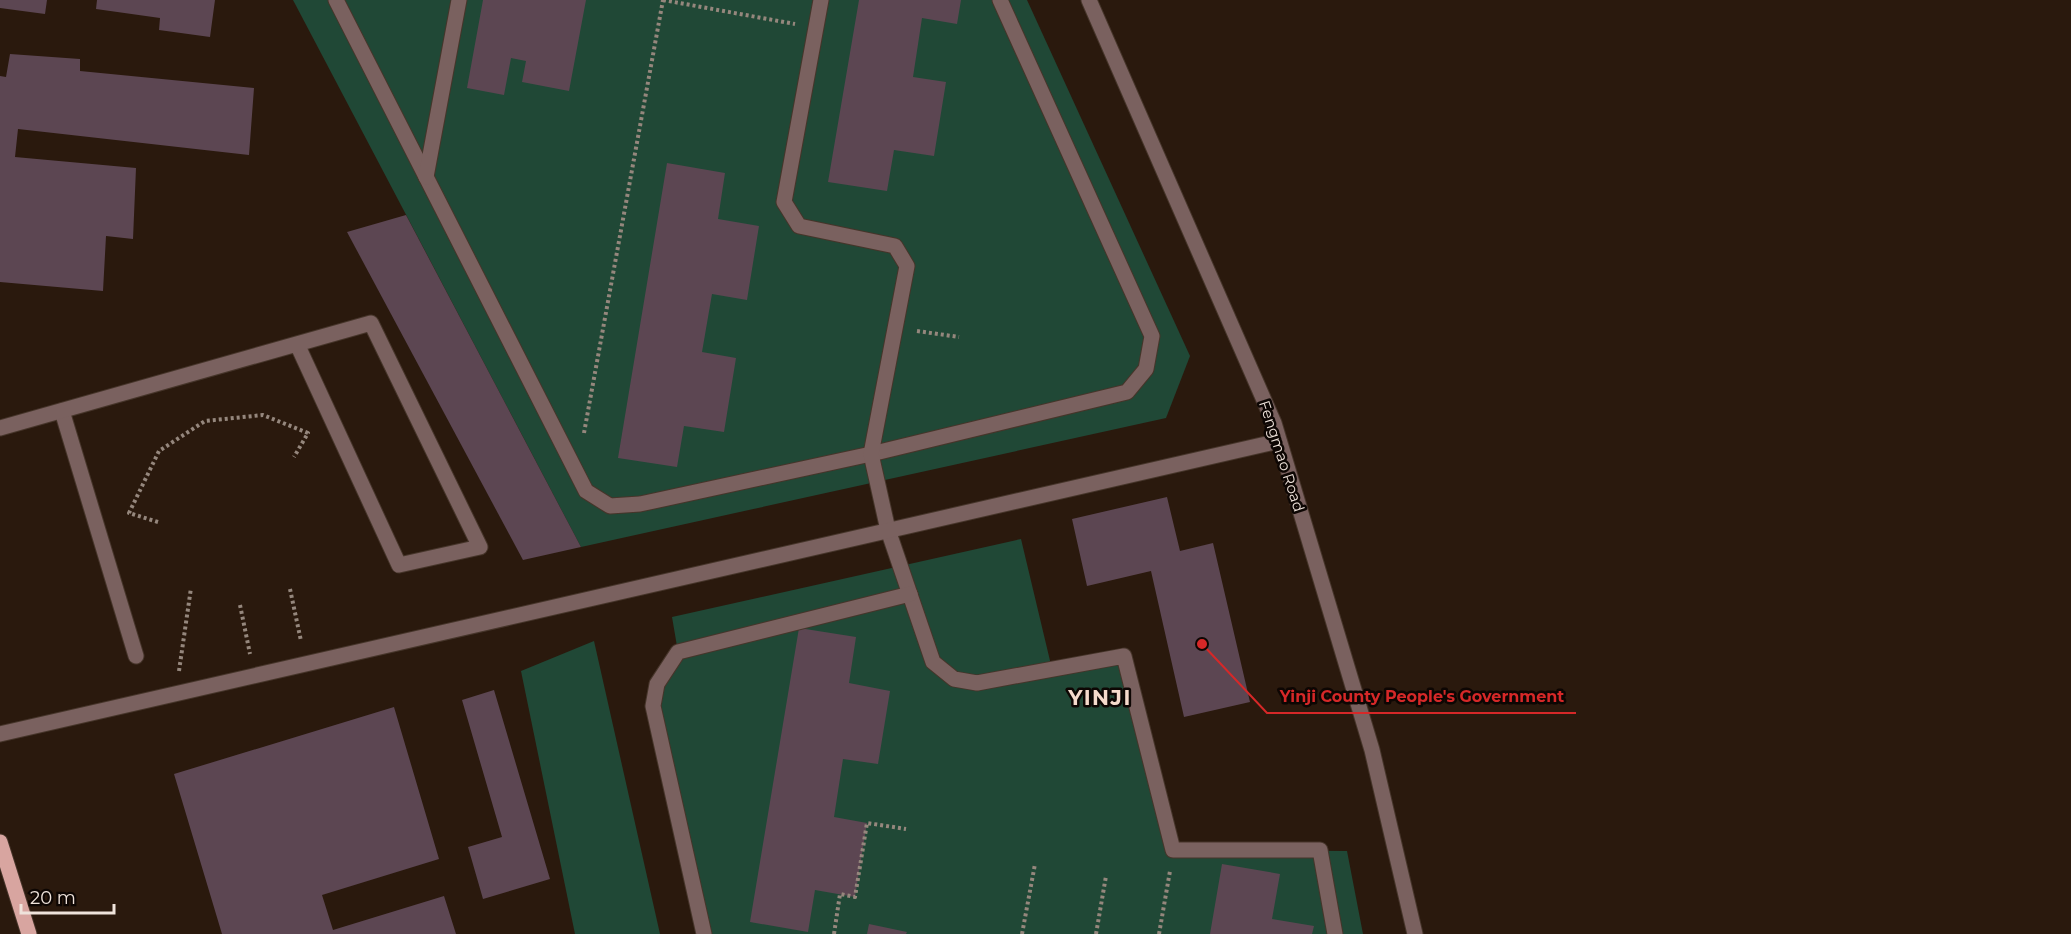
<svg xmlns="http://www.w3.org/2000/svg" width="2071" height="934" font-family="Montserrat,sans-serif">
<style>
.green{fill:#204836}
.building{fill:#5c4652}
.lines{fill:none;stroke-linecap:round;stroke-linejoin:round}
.minor-casing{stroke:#46352a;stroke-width:17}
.major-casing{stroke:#46352a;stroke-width:17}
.path{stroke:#95877d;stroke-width:4;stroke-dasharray:3 3;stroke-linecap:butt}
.minor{stroke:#7a615f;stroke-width:15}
.major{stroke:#d8a5a0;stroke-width:15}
.labels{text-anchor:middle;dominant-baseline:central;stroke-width:5;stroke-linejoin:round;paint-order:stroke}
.street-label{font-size:15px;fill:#efe3db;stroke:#0d0603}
.district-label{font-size:21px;font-weight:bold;letter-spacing:1.5px;fill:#f5dbcc;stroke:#0d0603}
.leader{fill:none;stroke:#d62828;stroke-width:2}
.callout-dot{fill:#d62828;stroke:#0d0603;stroke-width:2}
.callout-label{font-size:16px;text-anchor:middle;font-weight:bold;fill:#d62828;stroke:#0d0603;stroke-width:5;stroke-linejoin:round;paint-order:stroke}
</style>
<rect width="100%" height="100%" fill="#2a190d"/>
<g class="green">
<polygon points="293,0 1027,0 1190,356 1166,418 581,547"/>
<polygon points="1021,539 1052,669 1124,656 1173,850 1347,851 1363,934 704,934 653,706 678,652 672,617"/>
<polygon points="594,641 660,934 575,934 521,671"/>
</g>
<g class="building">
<polygon points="0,0 47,0 45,14 0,8"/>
<polygon points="97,0 215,0 210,37 159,30 160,18 96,9"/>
<polygon points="483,0 586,0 569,91 522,82 526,61 511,58 504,95 467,88"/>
<polygon points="859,0 961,0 957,24 922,18 913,77 946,82 934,156 894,150 887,191 828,182"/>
<polygon points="10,54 80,59 80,71 254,88 249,155 18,129 15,157 136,168 133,239 106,236 103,291 0,282 0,76 6,77"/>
<polygon points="667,163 725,173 718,219 759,226 747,300 712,294 702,352 736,358 724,432 684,426 677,467 618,458"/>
<polygon points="406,215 581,547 523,560 347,232"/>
<polygon points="1167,497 1180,551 1213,543 1250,702 1184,717 1151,571 1087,586 1072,519"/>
<polygon points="799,628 856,637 849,683 890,691 878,764 843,759 834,817 867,823 855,897 815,890 808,932 750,922"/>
<polygon points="494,690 550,879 483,899 468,847 502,837 462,700"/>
<polygon points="394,707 439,859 322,895 333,930 444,896 456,934 222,934 174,774"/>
<polygon points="1222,864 1280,874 1272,919 1314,926 1312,934 1210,934"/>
<polygon points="869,924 907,932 906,934 867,934"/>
</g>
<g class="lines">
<defs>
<g id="minor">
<polyline points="336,0 586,491 610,506 640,504 871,454 1127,392 1146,369 1152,336 1000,0"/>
<polyline points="821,0 784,202 799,226 895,246 907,266 871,454 888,530 933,662 954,679 977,683 1124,656 1173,850 1320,850 1335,934"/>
<polyline points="1089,0 1274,423 1372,750 1415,934"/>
<polyline points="426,177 459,0"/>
<polyline points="62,411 136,656"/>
<polyline points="0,428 371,323 480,547 399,565 297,344"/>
<polyline points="0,734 1279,441"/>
<polyline points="704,934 653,706 657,684 678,652 910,594"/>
</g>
<polyline id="major" points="0,842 29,934"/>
</defs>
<use href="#minor" class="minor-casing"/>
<use href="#major" class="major-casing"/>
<g class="path">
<polyline points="663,0 795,24"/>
<polyline points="917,331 959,337"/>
<polyline points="584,433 663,0"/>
<polyline points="158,522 129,513 159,451 205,421 263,415 308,433 294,457"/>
<polyline points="290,589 301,641"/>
<polyline points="240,605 250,654"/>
<polyline points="179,671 191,588"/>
<polyline points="834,934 840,894 855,897 867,823 906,829"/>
<polyline points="1022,934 1035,864"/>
<polyline points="1096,934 1106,876"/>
<polyline points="1159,934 1170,871"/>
</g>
<use href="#minor" class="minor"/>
<use href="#major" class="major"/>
</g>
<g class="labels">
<g class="street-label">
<text transform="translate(1282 456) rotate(72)">Fengmao Road</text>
</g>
<g class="district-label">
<text x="1100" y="697">YINJI</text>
</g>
</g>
<path class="leader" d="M1202 644L1267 713H1576"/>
<circle class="callout-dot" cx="1202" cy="644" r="6"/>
<g class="callout-label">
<text x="1422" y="702">Yinji County People's Government</text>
</g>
<path d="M21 904v9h93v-9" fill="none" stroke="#efe3db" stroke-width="3"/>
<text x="30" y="904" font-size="18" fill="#efe3db" stroke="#0d0603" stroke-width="4.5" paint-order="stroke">20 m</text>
</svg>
